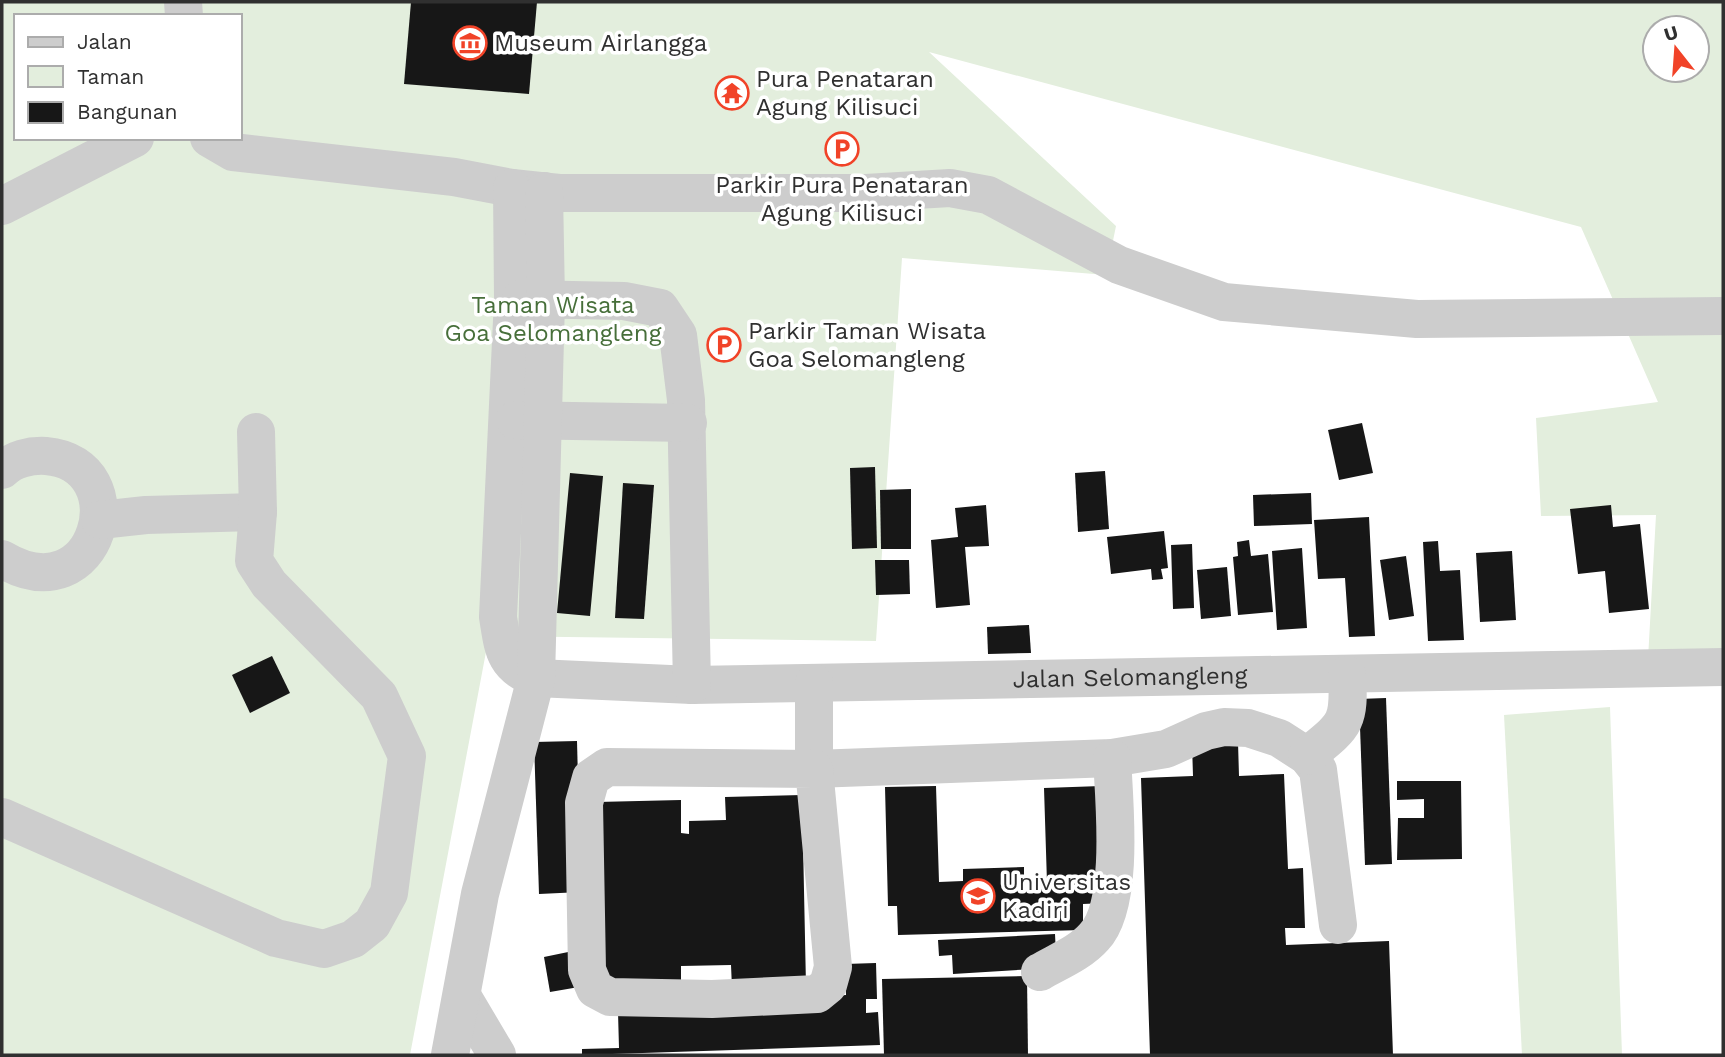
<svg xmlns="http://www.w3.org/2000/svg" width="1725" height="1057" font-family="'Work Sans',sans-serif">
<style>
.green{fill:#e3eedd;fill-rule:evenodd}
.building{fill:#171717}
.lines{fill:none;stroke-linecap:round;stroke-linejoin:round}
.minor{stroke:#cdcdcd;stroke-width:38}
.labels{text-anchor:middle;dominant-baseline:central;stroke-width:7;stroke-linejoin:round;paint-order:stroke}
.poi-label{font-size:24px;fill:#303030;stroke:#fff;text-anchor:start}
.park-label{font-size:24px;fill:#476f3a;stroke:#fff}
.street-label{font-size:24px;fill:#303030;stroke:#fff}
</style>
<rect width="100%" height="100%" fill="#fff"/>
<g class="green">
<path d="M2,2H1723V655L1648,659L1656,515L1541,516L1536,418L1658,402L1581,227L929,52L1116,226L1106,275L902,258L876,641L489,636L410,1055H2ZM16,16H240V138H16ZM1655,28H1697V70H1655Z"/>
<polygon points="1610,707 1622,1055 1522,1055 1504,715"/>
</g>
<g class="building">
<polygon points="411,2 537,2 529,94 404,84"/>
<polygon points="1362,423 1373,473 1339,480 1328,430"/>
<polygon points="875,467 877,548 852,549 850,468"/>
<polygon points="1105,471 1109,529 1078,532 1075,473"/>
<polygon points="570,473 603,476 590,616 557,613"/>
<polygon points="623,483 654,485 644,619 615,618"/>
<polygon points="911,489 911,549 881,549 880,490"/>
<polygon points="1311,493 1312,524 1254,526 1253,495"/>
<polygon points="986,505 989,546 965,547 970,605 936,608 931,540 958,537 955,508"/>
<polygon points="1611,505 1613,527 1640,524 1649,609 1609,613 1605,571 1578,574 1570,509"/>
<polygon points="1369,517 1375,636 1349,637 1345,578 1318,579 1314,520"/>
<polygon points="1164,531 1168,568 1161,569 1163,579 1152,580 1151,569 1111,574 1107,537"/>
<polygon points="1249,540 1251,556 1268,554 1273,612 1238,615 1233,557 1238,556 1237,542"/>
<polygon points="1438,541 1440,571 1460,570 1464,640 1428,641 1423,542"/>
<polygon points="1192,544 1194,608 1173,609 1171,545"/>
<polygon points="1302,548 1307,628 1277,630 1272,551"/>
<polygon points="1512,551 1516,620 1480,622 1476,553"/>
<polygon points="1406,556 1414,616 1389,620 1380,560"/>
<polygon points="875,560 909,560 910,594 876,595"/>
<polygon points="1227,567 1231,616 1201,619 1197,570"/>
<polygon points="1029,625 1031,653 988,654 987,627"/>
<polygon points="272,656 290,693 250,713 232,675"/>
<polygon points="1386,698 1392,864 1365,865 1359,699"/>
<polygon points="577,741 581,892 539,894 534,742"/>
<polygon points="1238,742 1239,776 1284,774 1288,869 1303,868 1305,928 1285,928 1286,945 1389,941 1393,1055 1150,1055 1141,778 1193,776 1192,744"/>
<polygon points="1397,781 1461,781 1462,859 1397,860 1398,818 1424,818 1424,799 1397,800"/>
<polygon points="936,786 939,882 963,881 963,869 1024,867 1024,884 1047,883 1044,788 1101,786 1104,903 1083,904 1083,930 898,935 897,906 888,906 885,787"/>
<polygon points="802,795 806,986 732,988 731,965 681,966 681,987 601,988 597,802 681,800 681,833 689,834 689,821 726,820 725,797"/>
<polygon points="1055,934 1056,955 1034,969 953,974 952,955 939,956 938,940"/>
<polygon points="573,951 579,987 550,992 544,957"/>
<polygon points="876,963 877,999 866,999 866,1013 878,1012 880,1045 582,1055 582,1049 619,1048 618,1012 846,995 845,964"/>
<polygon points="1027,976 1028,1055 884,1055 882,979"/>
</g>
<g class="lines">
<g class="minor">
<polyline points="183,2 184,16"/>
<polyline points="209,138 233,152 454,177 512,188 559,193 866,193 950,188 988,195 1119,265 1224,302 1417,319 1723,316"/>
<path id="s1" d="M512,188L513,299L498,617C503,647 503,667 536,678L692,685L1723,667"/>
<polyline points="2,206 135,138"/>
<polyline points="521,299 624,301 660,308 678,335 686,400 692,685"/>
<polyline points="515,420 688,423"/>
<path d="M2,470C13,459 31,455 46,456C139,464 99,617 2,559"/>
<polyline points="100,520 146,515 258,512"/>
<polyline points="814,683 814,769 1112,758 1166,749 1206,731 1224,727 1248,728 1279,738 1307,756 1318,770 1338,925"/>
<path d="M1307,756C1345,725 1350,724 1347,675"/>
<polygon points="607,767 814,769 833,967 828,985 817,994 712,999 610,997 595,989 587,970 584,803 591,778"/>
<polyline points="2,817 276,938 324,949 353,939 372,924 389,893 407,756 379,696 269,584 254,561 258,512 256,432"/>
<path d="M1040,972C1057,962 1080,953 1094,937C1125,905 1114,800 1112,758"/>
<polyline points="462,996 497,1055"/>
<polyline points="450,1055 480,894 536,678 546,301 544,191"/>
</g>
</g>
<defs>
<symbol id="museum-ring" viewBox="-11 -11 22 22"><circle r="9.5" fill="#fff" stroke="#f14328" stroke-width="1.5"/><path d="M0-6L6-3V-2H-6V-3ZM-5-1h2V3h-2ZM-1-1h2V3h-2ZM3-1h2V3H3ZM-6 4H6V6H-6Z" fill="#f14328"/></symbol>
<symbol id="temple-ring" viewBox="-11 -11 22 22"><circle r="9.5" fill="#fff" stroke="#f14328" stroke-width="1.5"/><path d="M0-6L5-2H3V0L6.5 2.5H4V6H1.5V3h-3V6H-4V2.5H-6.5L-3 0V-2H-5Z" fill="#f14328"/></symbol>
<symbol id="parking-ring" viewBox="-11 -11 22 22"><circle r="9.5" fill="#fff" stroke="#f14328" stroke-width="1.5"/><path d="M-3.5-5.5H1a3.5 3.5 0 0 1 0 7H-1V5.5H-3.5ZM-1-3.4V-.6H.8a1.4 1.4 0 0 0 0-2.8Z" fill="#f14328"/></symbol>
<symbol id="university-ring" viewBox="-11 -11 22 22"><circle r="9.5" fill="#fff" stroke="#f14328" stroke-width="1.5"/><path d="M0-5L7-2L0 1L-7-2ZM-4 1L0 2.5L4 1V4Q0 6-4 4Z" fill="#f14328"/></symbol>
</defs>
<g fill-rule="evenodd">
<use href="#museum-ring" x="451" y="24" width="38" height="38"/>
<use href="#temple-ring" x="713" y="74" width="38" height="38"/>
<use href="#parking-ring" x="823" y="130" width="38" height="38"/>
<use href="#parking-ring" x="705" y="326" width="38" height="38"/>
<use href="#university-ring" x="959" y="877" width="38" height="38"/>
</g>
<g class="labels">
<g class="poi-label">
<text x="494" y="43">Museum Airlangga</text>
<text x="756" y="79">Pura Penataran<tspan x="756" dy="28">Agung Kilisuci</tspan></text>
<text x="842" y="185" text-anchor="middle">Parkir Pura Penataran<tspan x="842" dy="28">Agung Kilisuci</tspan></text>
<text x="748" y="331">Parkir Taman Wisata<tspan x="748" dy="28">Goa Selomangleng</tspan></text>
<text x="1002" y="882">Universitas<tspan x="1002" dy="28">Kadiri</tspan></text>
</g>
<g class="park-label">
<text x="553" y="305">Taman Wisata<tspan x="553" dy="28">Goa Selomangleng</tspan></text>
</g>
<g class="street-label">
<text stroke="none"><textPath href="#s1" startOffset="1101">Jalan Selomangleng</textPath></text>
</g>
</g>
<rect width="1725" height="1057" fill="none" stroke="#303030" stroke-width="7"/>
<rect x="14" y="14" width="228" height="126" fill="#ffffff" stroke="#acacac" stroke-width="2"/>
<rect x="28" y="37" width="35" height="10" fill="#cdcdcd" stroke="#acacac" stroke-width="2"/>
<text x="77" y="49" font-size="21" fill="#303030">Jalan</text>
<rect x="28" y="66" width="35" height="21" fill="#e3eedd" stroke="#acacac" stroke-width="2"/>
<text x="77" y="84" font-size="21" fill="#303030">Taman</text>
<rect x="28" y="102" width="35" height="21" fill="#171717" stroke="#acacac" stroke-width="2"/>
<text x="77" y="119" font-size="21" fill="#303030">Bangunan</text>
<g transform="translate(1676 49) rotate(343)"><circle r="33" fill="#ffffff" stroke="#acacac" stroke-width="2"/>
<path d="M0-5L12 26L0 18L-12 26Z" fill="#f14328"/>
<text y="-10" font-size="19" font-weight="bold" text-anchor="middle" fill="#303030">U</text>
</g>
</svg>
